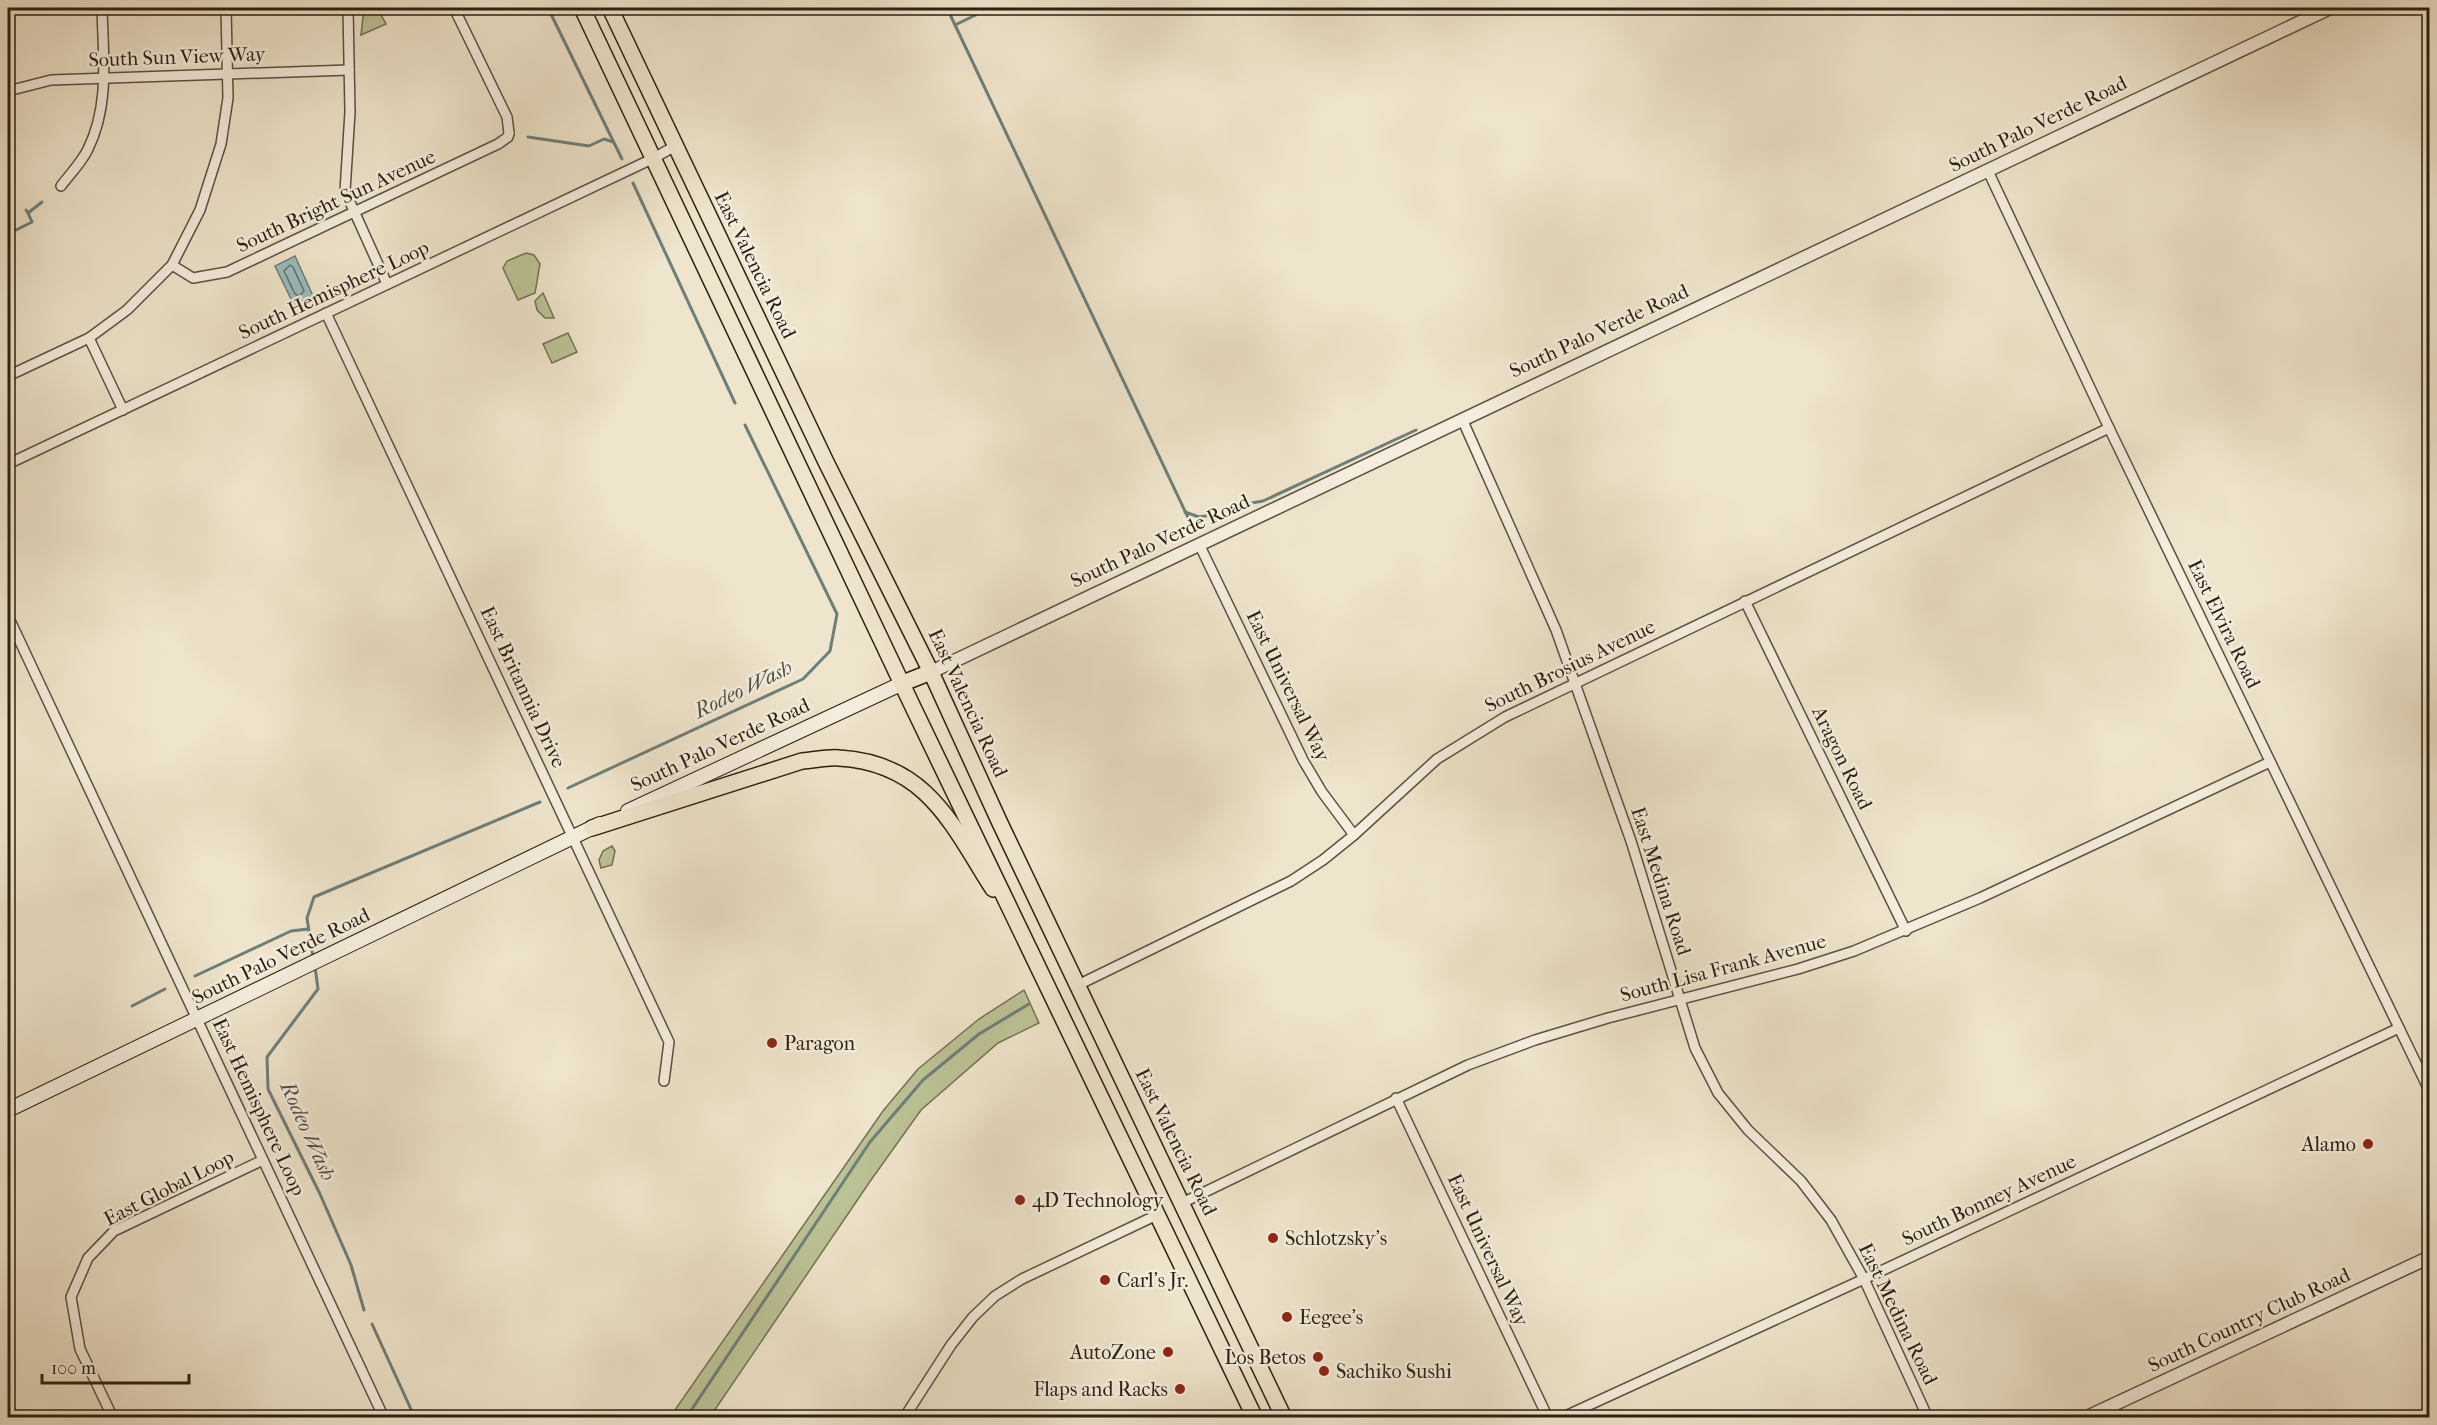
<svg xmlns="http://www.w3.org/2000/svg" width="2437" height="1425" font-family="'IM FELL French Canon',serif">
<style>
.green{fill:#bcc396;stroke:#737254;stroke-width:1.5}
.water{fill:#9bbebe;stroke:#6e7f7a;stroke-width:1.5}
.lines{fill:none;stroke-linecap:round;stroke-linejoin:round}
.shore{stroke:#626f68;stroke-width:1.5}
.stream{stroke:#6e7f7a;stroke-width:3}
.minor-casing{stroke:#5b5141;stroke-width:12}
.tertiary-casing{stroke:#5b5141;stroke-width:15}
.secondary-casing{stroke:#2a2013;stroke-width:16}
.primary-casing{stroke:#2a2013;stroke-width:18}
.minor{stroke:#f5eede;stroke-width:9}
.tertiary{stroke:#f5eede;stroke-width:12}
.secondary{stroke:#f5eede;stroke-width:14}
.primary{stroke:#efe5cc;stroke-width:15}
.poi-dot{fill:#8f2418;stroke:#f5eede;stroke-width:2}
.labels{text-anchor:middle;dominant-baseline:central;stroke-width:5;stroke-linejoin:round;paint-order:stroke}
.street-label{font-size:20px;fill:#2a2013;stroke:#f5eede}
.poi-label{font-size:20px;fill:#2a2013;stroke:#f5eede;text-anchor:start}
.water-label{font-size:21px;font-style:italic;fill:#4c4f46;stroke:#f5eede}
</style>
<rect width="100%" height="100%" fill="#efe5cc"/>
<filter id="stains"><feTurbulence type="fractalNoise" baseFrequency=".00333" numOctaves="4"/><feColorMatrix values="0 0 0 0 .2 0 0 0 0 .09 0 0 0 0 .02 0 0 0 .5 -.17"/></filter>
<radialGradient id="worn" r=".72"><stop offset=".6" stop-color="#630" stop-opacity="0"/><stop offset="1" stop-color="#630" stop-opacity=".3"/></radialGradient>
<g class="green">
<polygon points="364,8 377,8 386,24 361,35"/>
<polygon points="526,253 534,255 540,264 535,293 518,300 503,268 507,261"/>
<polygon points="543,293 554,318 545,318 537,310 535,301"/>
<polygon points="568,333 577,352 552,363 543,344"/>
<polygon points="612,846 615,851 612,865 601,868 599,860 603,851"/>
<polygon points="1024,990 1039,1023 998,1043 921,1110 871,1180 710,1417 670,1417 883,1111 918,1069 979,1019"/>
</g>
<polygon class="water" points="295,256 313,296 294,305 275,266"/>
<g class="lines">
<polygon class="shore" points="290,265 293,267 304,291 299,296 295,294 284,271"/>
<g class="stream">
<polyline points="548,8 622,159"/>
<polyline points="947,8 1193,528"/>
<polyline points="955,25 990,8"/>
<polyline points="528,137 589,146 604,139 613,142"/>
<polyline points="633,183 735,403"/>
<polyline points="26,210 28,213 42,202"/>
<polyline points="16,230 32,222 28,213"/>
<polyline points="1235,506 1263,501 1416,430"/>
<polyline points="1185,512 1199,517 1217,514"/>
<polyline points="568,788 803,679 830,651 837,614 745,425"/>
<polyline points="313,957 307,918 314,897 540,802"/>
<polyline points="315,967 318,989 267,1057 268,1089 320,1194 351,1265 364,1310"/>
<polyline points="195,976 291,931 308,929"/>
<polyline points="132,1006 165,989"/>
<polyline points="372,1324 415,1418"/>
<polyline points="686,1418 870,1142 923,1080 979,1034 1029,1004"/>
</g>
<defs>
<g id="minor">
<polyline points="348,8 350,112 345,191 387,284"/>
<polyline points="454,8 507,117 509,133"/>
<polyline points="8,91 51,80 349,70"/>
<polyline points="1988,171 2109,428 2430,1092"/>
<path d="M61,186C70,174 82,162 88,149C110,105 103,55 102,8"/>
<polyline points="172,265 193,278 227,272 498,144 508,137 509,133"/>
<polyline points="326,313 669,1042 664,1081"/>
<polyline points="89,338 123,410"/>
<polyline points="8,376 89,338 127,310 172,265 200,210 221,144 228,98 226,8"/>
<polyline points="1462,419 1556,630 1631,841 1695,1048 1718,1093 1748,1130 1801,1181 1831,1220 1864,1279 1928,1418"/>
<polyline points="8,464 654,158 675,146"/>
<polyline points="1200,546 1303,760 1322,792 1354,835"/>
<polyline points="1745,601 1906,931"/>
<polyline points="8,616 384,1418"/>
<polyline points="1078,985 1291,881 1323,860 1354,835 1437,759 1505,717 2109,428"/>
<polyline points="1396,1098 1548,1418"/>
<polyline points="1182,1203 1468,1065 1535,1040 1608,1018 1798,969 1854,951 1980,898 2270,762"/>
<polyline points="113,1418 80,1349 71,1297 88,1258 114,1231 263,1160"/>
<polyline points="904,1418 951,1345 973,1317 995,1296 1022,1279 1159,1214"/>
<polyline points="1561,1418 1864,1279 2399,1028"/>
</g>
<g id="tertiary">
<polyline points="931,672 2330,8"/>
<polyline points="2085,1418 2430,1257"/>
</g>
<g id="secondary">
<polyline points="628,811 903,683"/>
<polyline points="8,1110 600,824"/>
</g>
<g id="primary">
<polyline points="582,8 912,705 1255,1418"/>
<polyline points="610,8 826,462 931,672 999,821 1284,1418"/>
<polyline points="903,683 931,672"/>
<path d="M592,828L802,761C815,760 827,757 839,758C927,763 952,825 993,889"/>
</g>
</defs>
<use href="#minor" class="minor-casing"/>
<use href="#tertiary" class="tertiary-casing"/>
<use href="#secondary" class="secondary-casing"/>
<use href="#primary" class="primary-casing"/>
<use href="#minor" class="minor"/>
<use href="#tertiary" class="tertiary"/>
<use href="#secondary" class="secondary"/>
<use href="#primary" class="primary"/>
</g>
<g class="poi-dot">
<circle cx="772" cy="1043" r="6"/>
<circle cx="2368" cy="1144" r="6"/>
<circle cx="1020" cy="1200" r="6"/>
<circle cx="1273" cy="1238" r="6"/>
<circle cx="1105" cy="1280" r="6"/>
<circle cx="1287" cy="1317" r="6"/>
<circle cx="1168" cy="1352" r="6"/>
<circle cx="1318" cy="1357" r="6"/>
<circle cx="1324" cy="1371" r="6"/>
<circle cx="1180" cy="1389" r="6"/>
</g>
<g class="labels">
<g class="street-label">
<text transform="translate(177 57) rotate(-2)">South Sun View Way</text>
<text transform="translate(2038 124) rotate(-26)">South Palo Verde Road</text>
<text transform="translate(336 201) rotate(-25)">South Bright Sun Avenue</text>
<text transform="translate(755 265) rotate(64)">East Valencia Road</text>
<text transform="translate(334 290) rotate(-25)">South Hemisphere Loop</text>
<text transform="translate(1599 331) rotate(-25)">South Palo Verde Road</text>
<text transform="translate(1160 541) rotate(-25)">South Palo Verde Road</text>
<text transform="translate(2224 624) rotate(64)">East Elvira Road</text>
<text transform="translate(1570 666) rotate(-26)">South Brosius Avenue</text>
<text transform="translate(1288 686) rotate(64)">East Universal Way</text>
<text transform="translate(523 687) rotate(65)">East Britannia Drive</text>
<text transform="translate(968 703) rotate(65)">East Valencia Road</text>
<text transform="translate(720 745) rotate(-25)">South Palo Verde Road</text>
<text transform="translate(1842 758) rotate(64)">Aragon Road</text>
<text transform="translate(1661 881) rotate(72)">East Medina Road</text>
<text transform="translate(281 956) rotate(-26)">South Palo Verde Road</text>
<text transform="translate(1723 968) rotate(-15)">South Lisa Frank Avenue</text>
<text transform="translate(259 1107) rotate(65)">East Hemisphere Loop</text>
<text transform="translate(1176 1142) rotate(64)">East Valencia Road</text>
<text transform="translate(169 1188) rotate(-27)">East Global Loop</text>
<text transform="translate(1989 1200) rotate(-25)">South Bonney Avenue</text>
<text transform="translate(1488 1250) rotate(65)">East Universal Way</text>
<text transform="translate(1898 1314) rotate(64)">East Medina Road</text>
<text transform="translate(2249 1320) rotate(-25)">South Country Club Road</text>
</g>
<g class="poi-label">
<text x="784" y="1043">Paragon</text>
<text x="2356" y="1144" text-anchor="end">Alamo</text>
<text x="1032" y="1200">4D Technology</text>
<text x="1285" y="1238">Schlotzsky's</text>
<text x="1117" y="1280">Carl's Jr.</text>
<text x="1299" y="1317">Eegee's</text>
<text x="1156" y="1352" text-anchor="end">AutoZone</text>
<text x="1306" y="1357" text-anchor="end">Los Betos</text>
<text x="1336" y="1371">Sachiko Sushi</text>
<text x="1168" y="1389" text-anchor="end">Flaps and Racks</text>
</g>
<g class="water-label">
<text transform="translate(743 689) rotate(-26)">Rodeo Wash</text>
<text transform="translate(308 1131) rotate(66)">Rodeo Wash</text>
</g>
</g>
<rect width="2437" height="1425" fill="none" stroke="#efe5cc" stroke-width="30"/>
<rect x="9" y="9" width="2419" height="1407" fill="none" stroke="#2a2013" stroke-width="3"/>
<rect x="15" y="15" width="2407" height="1395" fill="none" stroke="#2a2013" stroke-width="1.5"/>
<path d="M42 1374v9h147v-9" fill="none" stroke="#2a2013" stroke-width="3"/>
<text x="51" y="1374" font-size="18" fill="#2a2013" stroke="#f5eede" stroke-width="4.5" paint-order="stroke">100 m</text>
<rect width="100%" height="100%" filter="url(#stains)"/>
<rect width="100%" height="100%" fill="url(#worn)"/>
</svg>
